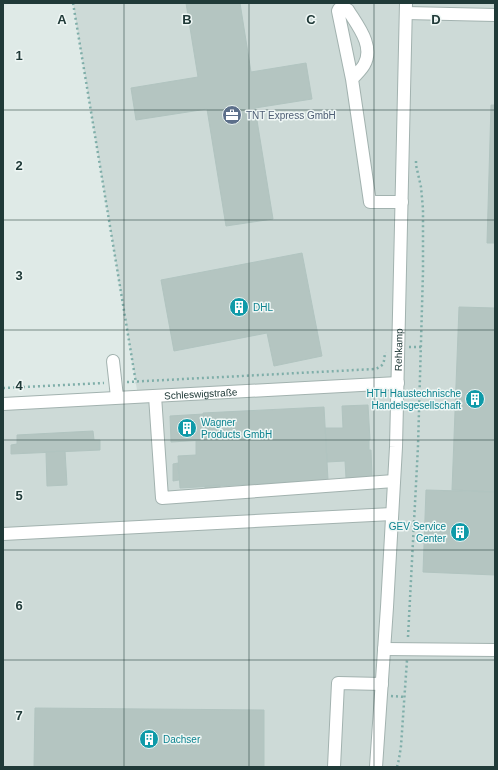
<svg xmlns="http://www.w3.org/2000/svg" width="498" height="770" font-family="Helvetica,sans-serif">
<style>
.built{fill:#cddad7}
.building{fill:#b4c5c1;stroke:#b1c4c0}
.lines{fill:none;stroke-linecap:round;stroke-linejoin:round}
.minor-casing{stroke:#a2b2af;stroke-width:14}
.path{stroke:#7faea9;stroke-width:2.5;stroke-dasharray:2 3;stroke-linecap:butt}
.minor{stroke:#fff;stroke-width:12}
.grid{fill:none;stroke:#203a38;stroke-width:1;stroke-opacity:0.55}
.labels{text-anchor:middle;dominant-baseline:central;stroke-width:3;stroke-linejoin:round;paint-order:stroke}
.service-label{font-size:10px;fill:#4e5e75;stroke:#eff7f5;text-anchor:start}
.culture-label{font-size:10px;fill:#0d838f;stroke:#eff7f5;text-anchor:start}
.street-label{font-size:10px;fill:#203a38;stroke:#eff7f5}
.grid-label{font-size:13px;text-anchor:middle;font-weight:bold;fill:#203a38;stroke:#eff7f5;stroke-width:3;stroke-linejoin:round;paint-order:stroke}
</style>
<rect width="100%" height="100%" fill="#dfeae7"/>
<polygon class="built" points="73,3 495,3 495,767 3,767 3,404 138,396"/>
<g class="building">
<polygon points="186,3 240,3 251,72 306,63 312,99 255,108 273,219 226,226 207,109 136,120 131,88 198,77"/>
<polygon points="491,105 495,105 495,243 487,243"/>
<polygon points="302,253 322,356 274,366 267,333 174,351 161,280"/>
<polygon points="459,307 495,308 495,492 452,490"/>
<polygon points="368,405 370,440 369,440 369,450 371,450 372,477 346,478 345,461 327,462 325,428 343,428 342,406"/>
<polygon points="324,407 328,480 180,488 178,456 196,455 196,441 205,440 203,413"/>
<polygon points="204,414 205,440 171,442 170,416"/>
<polygon points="93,431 94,440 100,440 100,450 11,454 11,445 17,444 17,435"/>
<polygon points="65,451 67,485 47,486 46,452"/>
<polygon points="178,463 179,480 173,481 173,464"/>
<polygon points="220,485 220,491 205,492 205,486"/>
<polygon points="426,490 495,492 495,575 423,572"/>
<polygon points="35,708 264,710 264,767 34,767"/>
</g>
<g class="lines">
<defs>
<g id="minor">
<polyline points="406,13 495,15"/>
<path d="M352,79L338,11L339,9C342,7 345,8 348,10C357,25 375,46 364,65C361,70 356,75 352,79L370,202H402"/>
<polyline points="113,361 117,397"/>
<polyline points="155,396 162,498 394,481"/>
<path id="s1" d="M3,404L398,383"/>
<polyline points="3,534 392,514"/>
<polyline points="384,649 495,650"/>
<polyline points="334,767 338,683 382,684"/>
<path id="s2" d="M376,767L387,607L396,447L406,3"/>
</g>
</defs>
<use href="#minor" class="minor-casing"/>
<g class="path">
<polyline points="73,3 136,383"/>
<polyline points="409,347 421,347"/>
<path d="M127,382L375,369C385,366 384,361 385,352"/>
<polyline points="3,388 104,383"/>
<polyline points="408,637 418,446 423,272 423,209 421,187 416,165 416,159"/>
<polyline points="391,696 405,697"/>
<polyline points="397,767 399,759 401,746 407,660"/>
</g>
<use href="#minor" class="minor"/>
</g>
<path class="grid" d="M124,3V767M249,3V767M374,3V767M3,110H495M3,220H495M3,330H495M3,440H495M3,550H495M3,660H495"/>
<defs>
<symbol id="office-disc" viewBox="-11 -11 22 22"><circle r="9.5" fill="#5c6f8a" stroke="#eff7f5"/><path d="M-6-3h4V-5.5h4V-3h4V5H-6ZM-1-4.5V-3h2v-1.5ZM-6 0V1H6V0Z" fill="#fff"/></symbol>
<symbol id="building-disc" viewBox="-11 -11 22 22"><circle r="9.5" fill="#0f9aa8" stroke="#eff7f5"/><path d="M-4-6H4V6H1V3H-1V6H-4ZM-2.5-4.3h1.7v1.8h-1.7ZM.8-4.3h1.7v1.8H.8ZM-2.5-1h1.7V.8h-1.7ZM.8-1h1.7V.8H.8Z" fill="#fff"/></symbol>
</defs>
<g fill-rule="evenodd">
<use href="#office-disc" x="221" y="104" width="22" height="22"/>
<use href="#building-disc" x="228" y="296" width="22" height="22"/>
<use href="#building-disc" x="464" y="388" width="22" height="22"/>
<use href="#building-disc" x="176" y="417" width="22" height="22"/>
<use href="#building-disc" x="449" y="521" width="22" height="22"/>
<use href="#building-disc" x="138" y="728" width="22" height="22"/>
</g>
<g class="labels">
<g class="service-label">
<text x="246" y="115">TNT Express GmbH</text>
</g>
<g class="culture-label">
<text x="253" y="307">DHL</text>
<text x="461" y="393" text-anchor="end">HTH Haustechnische<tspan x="461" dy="12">Handelsgesellschaft</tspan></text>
<text x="201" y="422">Wagner<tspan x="201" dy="12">Products GmbH</tspan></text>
<text x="446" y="526" text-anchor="end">GEV Service<tspan x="446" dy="12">Center</tspan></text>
<text x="163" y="739">Dachser</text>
</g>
<g class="street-label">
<text stroke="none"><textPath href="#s2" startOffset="418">Rehkamp</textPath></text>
<text stroke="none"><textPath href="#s1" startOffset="198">Schleswigstraße</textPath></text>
</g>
</g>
<g class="grid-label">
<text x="62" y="24">A</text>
<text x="187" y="24">B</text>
<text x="311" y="24">C</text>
<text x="436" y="24">D</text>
<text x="19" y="60">1</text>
<text x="19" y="170">2</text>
<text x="19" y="280">3</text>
<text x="19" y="390">4</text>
<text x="19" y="500">5</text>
<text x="19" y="610">6</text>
<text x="19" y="720">7</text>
</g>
<rect width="498" height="770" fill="none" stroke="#203a38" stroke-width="8"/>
</svg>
